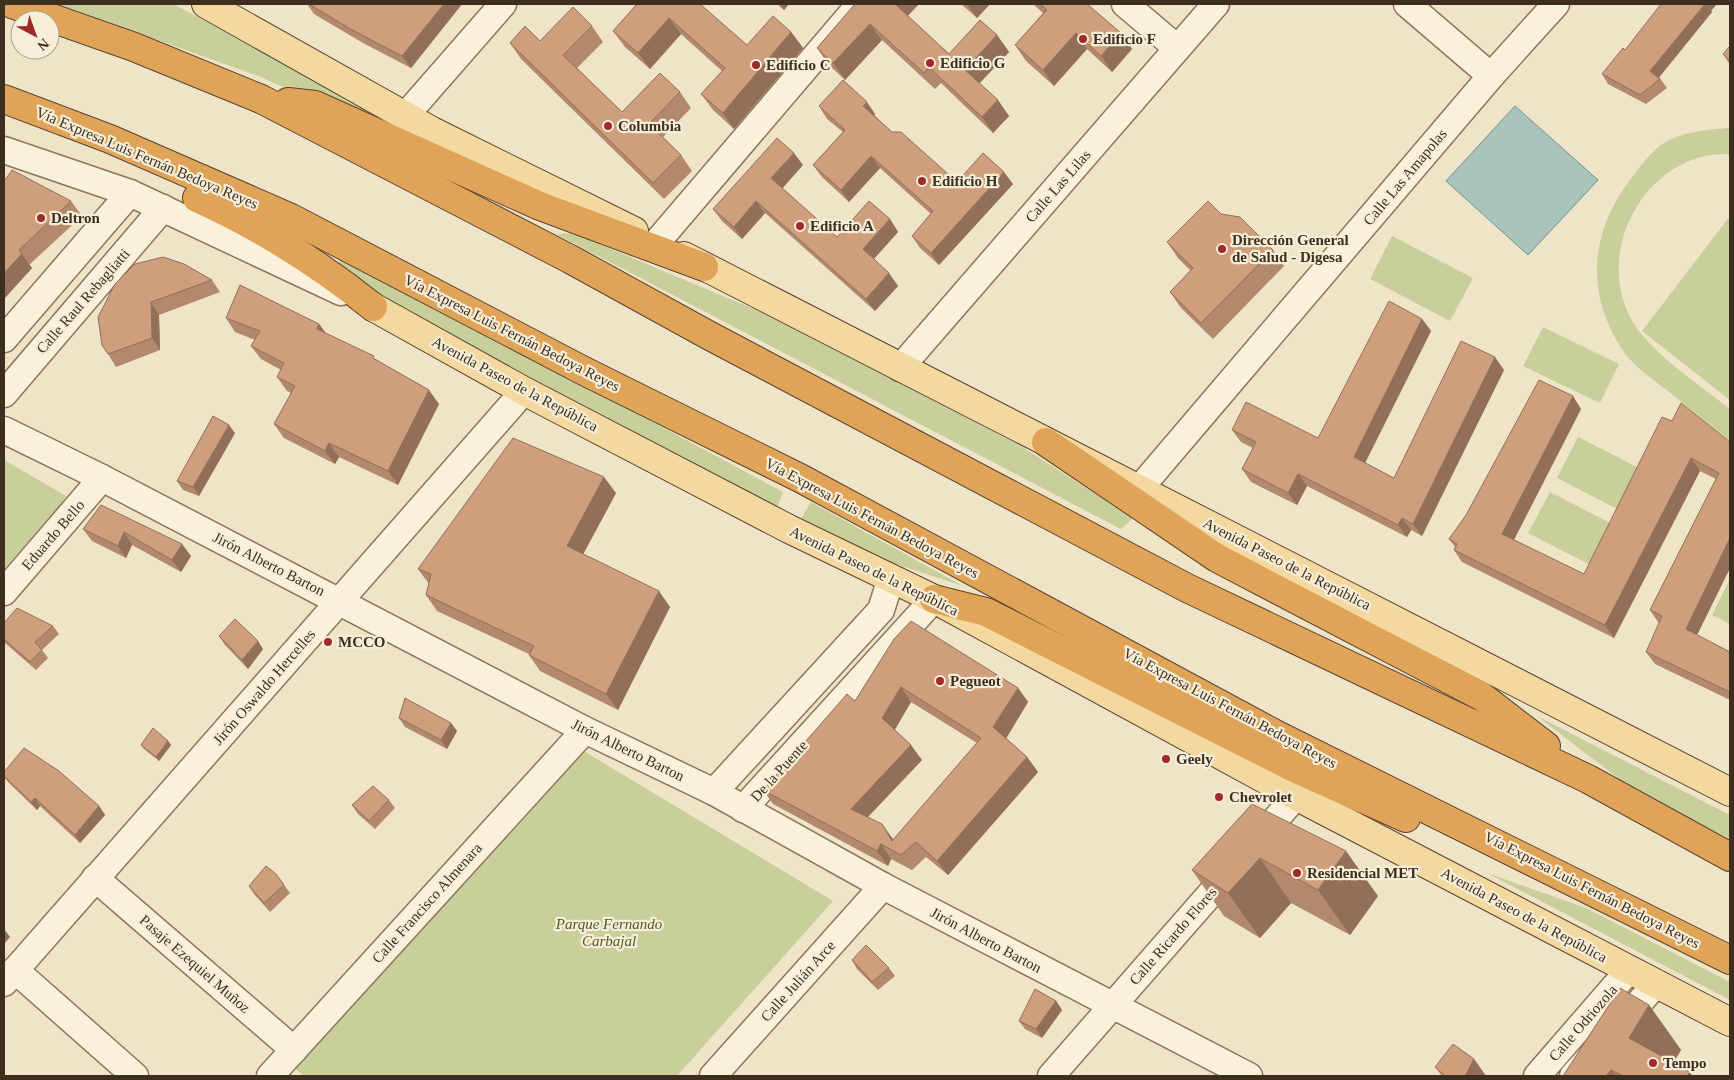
<svg xmlns="http://www.w3.org/2000/svg" width="1734" height="1080" font-family="Georgia,serif">
<style>
.green{fill:#c9cf9b}
.water{fill:#a9c4bc;stroke:#6f938a}
.lines{fill:none;stroke-linecap:round;stroke-linejoin:round}
.minor-casing{stroke:#8d765c;stroke-width:29}
.major-casing{stroke:#5b4430;stroke-width:30}
.highway-casing{stroke:#5b4430;stroke-width:30}
.minor{stroke:#faf1dc;stroke-width:26}
.major{stroke:#f3d9a0;stroke-width:28}
.highway{stroke:#e0a458;stroke-width:28}
.wall{fill:#b2896c;fill-rule:evenodd}
.shaded-wall{fill:#916f58}
.building{fill:#cf9f7d;stroke:#916f58;fill-rule:evenodd}
.poi-dot{fill:#9e2a2b;stroke:#f7eed8;stroke-width:2}
.labels{text-anchor:middle;dominant-baseline:central;stroke-width:4.5;stroke-linejoin:round;paint-order:stroke}
.poi-label{font-size:15px;font-weight:bold;fill:#3d2e20;stroke:#f7eed8;text-anchor:start}
.street-label{font-size:15px;fill:#3d2e20;stroke:#f7eed8}
.park-label{font-size:15px;font-style:italic;fill:#4d5a26;stroke:#f7eed8}
</style>
<rect width="100%" height="100%" fill="#f0e4c8"/>
<g class="green">
<polygon points="57,4 173,4 459,154 369,124 258,76"/>
<path d="M1730,128V154C1649,150 1594,247 1630,317C1647,351 1700,385 1730,409V441C1709,425 1689,408 1668,391C1652,379 1632,365 1621,348C1584,289 1591,229 1633,176C1640,166 1651,152 1661,145C1682,131 1706,130 1730,128Z"/>
<polygon points="1730,216 1730,400 1642,331"/>
<polygon points="573,233 775,318 1021,446 1133,518 1121,529 556,234"/>
<polygon points="1392,236 1473,278 1450,321 1370,279"/>
<polygon points="342,255 783,492 775,513 414,324 338,263"/>
<polygon points="1543,327 1619,364 1600,403 1523,366"/>
<polygon points="1578,437 1649,473 1627,514 1557,478"/>
<polygon points="4,460 66,496 62,504 4,569"/>
<polygon points="1550,492 1620,528 1598,569 1528,533"/>
<polygon points="811,502 963,586 883,560 801,519"/>
<polygon points="1730,579 1730,624 1712,615"/>
<polygon points="1537,716 1730,815 1730,839 1636,792"/>
<polygon points="582,750 833,901 677,1076 304,1076 293,1067"/>
<polygon points="1487,873 1586,908 1730,982 1730,1000"/>
</g>
<polygon class="water" points="1515,106 1598,180 1528,255 1446,181"/>
<g class="lines">
<defs>
<g id="minor">
<polyline points="1125,4 1177,48"/>
<polyline points="1407,4 1491,76"/>
<polyline points="406,115 503,4"/>
<polyline points="4,150 130,193 341,292"/>
<polyline points="657,242 860,4"/>
<polyline points="4,339 130,193"/>
<polyline points="900,368 1216,4"/>
<polyline points="4,394 163,208"/>
<polyline points="4,430 102,478 585,730 714,792 883,886 1249,1076"/>
<polyline points="1140,488 1491,76 1556,4"/>
<polyline points="4,592 102,478"/>
<polyline points="714,792 881,610 888,588 886,575"/>
<polyline points="743,809 934,599"/>
<polyline points="95,878 294,1050"/>
<polyline points="15,970 135,1076"/>
<polyline points="4,983 524,391"/>
<polyline points="270,1076 585,730"/>
<polyline points="713,1076 883,886"/>
<polyline points="1051,1076 1296,796"/>
<polyline points="1537,1076 1629,970"/>
<polyline points="1573,1076 1656,984"/>
</g>
<g id="major">
<polyline points="206,4 432,131 634,231"/>
<polyline points="684,256 1730,792"/>
<polyline points="373,307 524,391 789,529 934,599 1296,796 1730,1022"/>
</g>
<g id="highway">
<polyline points="12,4 134,47 261,99 570,259 710,336 1187,588 1588,779 1730,857"/>
<polyline points="4,99 110,139 291,218 584,371 800,478 1277,735 1730,960"/>
<polyline points="288,102 315,105 540,206 704,267"/>
<path d="M197,198C261,227 318,263 373,307"/>
<polyline points="1046,442 1217,558 1481,696 1546,746"/>
<polyline points="934,599 986,612 1294,768 1406,818"/>
</g>
</defs>
<use href="#minor" class="minor-casing"/>
<use href="#major" class="major-casing"/>
<use href="#highway" class="highway-casing"/>
<use href="#minor" class="minor"/>
<use href="#major" class="major"/>
<use href="#highway" class="highway"/>
</g>
<g class="wall">
<polygon points="307,4 462,4 411,68 363,43 314,14"/>
<polygon points="637,4 747,45 791,32 803,48 734,129 713,110 701,94 722,71 681,34 650,69 625,47 613,31"/>
<polygon points="777,4 789,4 784,10"/>
<polygon points="855,4 908,16 949,54 997,35 1009,52 979,83 1009,116 993,133 941,83 935,89 882,40 845,80 828,64 817,48"/>
<polygon points="961,4 990,4 977,18"/>
<polygon points="1033,4 1087,4 1121,33 1132,49 1112,72 1087,49 1054,86 1026,61 1015,45 1043,13"/>
<polygon points="1711,11 1712,12 1659,77 1667,88 1646,104 1608,84 1602,74 1625,50"/>
<polygon points="592,26 603,42 577,68 622,112 680,92 691,108 663,137 681,155 692,171 664,199 521,59 510,43 540,41"/>
<polygon points="1730,46 1730,65 1723,54"/>
<polygon points="819,106 875,114 874,115 892,132 957,182 1013,184 939,265 920,248 912,236 931,214 880,168 849,202 822,177 813,165 843,132 827,119"/>
<polygon points="803,165 782,188 837,237 890,219 898,232 874,259 898,286 875,311 765,213 742,239 722,221 713,209"/>
<polygon points="4,180 71,201 82,216 29,265 32,268 4,299"/>
<polygon points="1221,214 1273,250 1284,266 1213,339 1181,308 1170,292 1191,271 1178,258 1167,242"/>
<polygon points="212,280 220,292 159,315 160,350 116,367 108,354 98,317"/>
<polygon points="226,318 319,324 326,334 377,360 439,404 398,485 339,457 335,464 284,438 274,424 291,393 287,391 277,377 281,370 261,359 251,346 255,340 235,332"/>
<polygon points="1422,319 1431,331 1365,463 1394,478 1504,370 1422,536 1411,530 1407,537 1307,486 1297,505 1251,482 1242,469 1253,448 1241,442 1232,430 1318,438"/>
<polygon points="1581,409 1514,540 1584,574 1672,421 1730,442 1730,568 1697,635 1730,652 1730,700 1655,664 1646,652 1660,623 1658,622 1650,610 1716,479 1700,471 1614,638 1462,562 1454,550 1455,547 1449,539"/>
<polygon points="235,433 199,496 183,490 177,481"/>
<polygon points="616,493 583,554 670,607 618,710 540,671 529,655 529,654 437,611 426,595 429,584 418,569"/>
<polygon points="101,505 191,556 181,572 132,545 126,558 92,541 83,529"/>
<polygon points="4,623 53,626 59,634 42,650 48,658 36,670 4,642"/>
<polygon points="219,636 263,649 248,669 225,645"/>
<path d="M894,639L1018,688L1028,702L1006,738L1027,757L1038,772L948,875L926,857L912,870L891,859L888,866L773,804L763,790L855,701ZM911,702L977,743L893,840L868,817L922,760L894,730Z"/>
<polygon points="399,718 451,723 457,731 447,749 405,727"/>
<polygon points="168,741 171,745 159,761 144,749 141,745"/>
<polygon points="4,772 99,806 105,815 80,843 40,806 37,810 8,782 4,777"/>
<polygon points="389,800 395,808 375,829 358,814 352,805"/>
<polygon points="1252,804 1378,896 1350,935 1291,903 1260,938 1224,916 1192,870"/>
<polygon points="276,874 290,893 270,912 254,894 249,886"/>
<polygon points="852,960 889,968 895,976 878,990 857,969"/>
<polygon points="1056,1001 1062,1010 1042,1038 1025,1029 1019,1021"/>
<polygon points="1649,1005 1681,1050 1673,1063 1690,1072 1692,1076 1563,1076"/>
<polygon points="1474,1059 1486,1076 1442,1076 1435,1067"/>
</g>
<g class="shaded-wall">
<polygon points="444,4 462,4 411,68 402,56"/>
<polygon points="780,4 789,4 784,10"/>
<polygon points="895,4 919,4 905,19"/>
<polygon points="967,4 990,4 977,18"/>
<polygon points="1705,4 1717,4 1711,11 1712,12 1657,80 1650,71"/>
<polygon points="669,18 681,34 650,69 638,53"/>
<polygon points="870,24 882,40 845,80 833,63"/>
<polygon points="791,32 803,48 734,129 723,113"/>
<polygon points="1076,33 1087,49 1054,86 1043,70"/>
<polygon points="1121,33 1132,49 1112,72 1101,56"/>
<polygon points="997,35 1009,52 977,86 965,70"/>
<polygon points="998,100 1009,116 993,133 982,117"/>
<polygon points="867,102 875,114 872,118 863,106"/>
<polygon points="794,153 803,165 780,191 771,178"/>
<polygon points="871,156 880,168 849,202 841,190"/>
<polygon points="1004,172 1013,184 939,265 931,253"/>
<polygon points="756,201 765,213 742,239 734,227"/>
<polygon points="890,219 898,232 871,262 863,249"/>
<polygon points="22,254 32,268 4,299 4,273"/>
<polygon points="889,273 898,286 875,311 866,299"/>
<polygon points="151,302 159,315 160,350 152,338"/>
<polygon points="1422,319 1431,331 1362,469 1354,457"/>
<polygon points="319,324 329,337 317,329"/>
<polygon points="1495,357 1504,370 1422,536 1413,524"/>
<polygon points="429,390 439,404 398,485 388,471"/>
<polygon points="1573,396 1581,409 1510,547 1502,534"/>
<polygon points="229,425 235,433 199,496 193,487"/>
<polygon points="329,443 339,457 335,464 325,451"/>
<polygon points="1691,458 1700,471 1614,638 1605,625"/>
<polygon points="1298,474 1307,486 1297,505 1288,493"/>
<polygon points="604,477 616,493 579,562 567,546"/>
<polygon points="1402,518 1411,530 1407,537 1398,525"/>
<polygon points="124,532 132,545 126,558 118,546"/>
<polygon points="1730,538 1730,568 1694,641 1686,629"/>
<polygon points="182,544 191,556 181,572 172,560"/>
<polygon points="659,591 670,607 618,710 606,694"/>
<polygon points="258,641 263,649 248,669 242,660"/>
<polygon points="901,687 911,702 893,733 882,718"/>
<polygon points="1018,688 1028,702 1004,742 993,727"/>
<polygon points="451,723 457,731 447,749 441,740"/>
<polygon points="168,741 171,745 159,761 156,757"/>
<polygon points="911,745 922,760 861,824 851,809"/>
<polygon points="1027,757 1038,772 948,875 937,861"/>
<polygon points="35,798 40,806 37,810 31,802"/>
<polygon points="99,806 105,815 80,843 75,835"/>
<polygon points="882,824 893,839 902,856 892,841"/>
<polygon points="881,844 891,859 888,866 877,851"/>
<polygon points="1346,851 1378,896 1350,935 1318,890"/>
<polygon points="1260,858 1291,903 1260,938 1228,893"/>
<polygon points="4,929 10,937 4,944"/>
<polygon points="1056,1001 1062,1010 1042,1038 1036,1029"/>
<polygon points="1649,1005 1681,1050 1665,1076 1629,1038"/>
<polygon points="1474,1059 1486,1076 1465,1076"/>
<polygon points="1611,1070 1616,1076 1606,1076"/>
<polygon points="1690,1072 1692,1076 1687,1076"/>
</g>
<g class="building">
<polygon points="309,4 444,4 402,56 354,31"/>
<polygon points="637,4 700,4 747,45 773,16 791,32 723,113 701,94 725,68 669,18 638,53 613,31"/>
<polygon points="855,4 895,4 949,54 980,20 997,35 965,70 998,100 982,117 929,67 924,73 870,24 833,63 817,48"/>
<polygon points="1040,4 1087,4 1121,33 1101,56 1076,33 1043,70 1015,45 1047,10"/>
<polygon points="1661,4 1705,4 1650,71 1660,79 1640,95 1602,74 1623,48 1625,50"/>
<polygon points="573,7 592,26 563,55 622,112 660,73 680,92 649,124 681,155 653,183 510,43 525,26 540,41"/>
<polygon points="1730,46 1730,61 1723,54"/>
<polygon points="843,80 867,102 863,106 892,132 901,132 957,182 983,153 1004,172 931,253 912,236 933,211 871,156 841,190 813,165 845,130 819,106"/>
<polygon points="777,138 794,153 771,178 837,237 869,201 890,219 863,249 889,273 866,299 756,201 734,227 713,209"/>
<polygon points="12,170 71,201 19,250 22,254 4,273 4,180 5,180"/>
<polygon points="1208,201 1221,214 1240,217 1273,250 1201,323 1170,292 1193,268 1167,242"/>
<polygon points="163,257 184,264 212,280 151,302 152,338 108,354 102,345 98,317 115,284 135,264"/>
<polygon points="240,285 319,324 317,329 374,356 373,358 429,390 388,471 329,443 325,451 274,424 295,386 277,377 284,363 251,346 260,331 226,318"/>
<polygon points="1389,301 1422,319 1354,457 1394,478 1461,341 1495,357 1413,524 1402,518 1398,525 1298,474 1288,493 1242,469 1256,442 1232,430 1246,402 1318,438"/>
<polygon points="1539,380 1573,396 1502,534 1584,574 1662,417 1672,421 1681,403 1730,442 1730,538 1686,629 1730,652 1730,692 1646,652 1662,616 1650,610 1719,473 1691,458 1605,625 1454,550 1457,544 1449,539 1466,515"/>
<polygon points="213,416 229,425 193,487 177,481"/>
<polygon points="513,438 604,477 567,546 659,591 606,694 529,655 534,646 426,595 431,574 418,569"/>
<polygon points="101,505 182,544 172,560 124,532 118,546 83,529"/>
<polygon points="17,608 53,626 35,642 42,650 30,662 4,639 4,623"/>
<polygon points="235,619 258,641 242,660 219,636"/>
<path d="M911,621L1018,688L993,727L1027,757L937,861L916,842L901,855L881,844L877,851L763,790L847,694L855,701L894,639ZM901,687L981,738L892,841L882,824L851,809L911,745L882,718Z"/>
<polygon points="405,698 451,723 441,740 399,718"/>
<polygon points="153,728 168,741 156,757 141,745"/>
<polygon points="24,748 59,771 99,806 75,835 35,798 31,802 4,776 4,772"/>
<polygon points="373,786 389,800 369,821 352,805"/>
<polygon points="1252,804 1346,851 1318,890 1260,858 1228,893 1192,870"/>
<polygon points="266,866 276,874 284,885 264,903 249,886"/>
<polygon points="866,945 889,968 872,982 852,960"/>
<polygon points="1620,988 1649,1005 1629,1038 1690,1072 1687,1076 1623,1076 1611,1070 1606,1076 1563,1076"/>
<polygon points="1035,989 1056,1001 1036,1029 1019,1021"/>
<polygon points="1453,1044 1474,1059 1465,1076 1445,1076 1435,1067"/>
</g>
<g class="poi-dot">
<circle cx="1083" cy="39" r="5"/>
<circle cx="930" cy="63" r="5"/>
<circle cx="756" cy="65" r="5"/>
<circle cx="608" cy="126" r="5"/>
<circle cx="922" cy="181" r="5"/>
<circle cx="41" cy="218" r="5"/>
<circle cx="800" cy="226" r="5"/>
<circle cx="1222" cy="249" r="5"/>
<circle cx="328" cy="642" r="5"/>
<circle cx="940" cy="681" r="5"/>
<circle cx="1166" cy="759" r="5"/>
<circle cx="1219" cy="797" r="5"/>
<circle cx="1297" cy="873" r="5"/>
<circle cx="1653" cy="1063" r="5"/>
</g>
<g class="labels">
<g class="poi-label">
<text x="1093" y="39">Edificio F</text>
<text x="940" y="63">Edificio G</text>
<text x="766" y="65">Edificio C</text>
<text x="618" y="126">Columbia</text>
<text x="932" y="181">Edificio H</text>
<text x="51" y="218">Deltron</text>
<text x="810" y="226">Edificio A</text>
<text x="1232" y="240">Dirección General<tspan x="1232" dy="17">de Salud - Digesa</tspan></text>
<text x="338" y="642">MCCO</text>
<text x="950" y="681">Pegueot</text>
<text x="1176" y="759">Geely</text>
<text x="1229" y="797">Chevrolet</text>
<text x="1307" y="873">Residencial MET</text>
<text x="1663" y="1063">Tempo</text>
</g>
<g class="street-label">
<text transform="translate(147 158) rotate(23)">Vía Expresa Luis Fernán Bedoya Reyes</text>
<text transform="translate(1405 177) rotate(-50)">Calle Las Amapolas</text>
<text transform="translate(1058 186) rotate(-49)">Calle Las Lilas</text>
<text transform="translate(83 301) rotate(-49)">Calle Raul Rebagliatti</text>
<text transform="translate(512 333) rotate(27)">Vía Expresa Luis Fernán Bedoya Reyes</text>
<text transform="translate(515 384) rotate(28)">Avenida Paseo de la República</text>
<text transform="translate(872 518) rotate(28)">Vía Expresa Luis Fernán Bedoya Reyes</text>
<text transform="translate(53 535) rotate(-49)">Eduardo Bello</text>
<text transform="translate(269 564) rotate(27)">Jirón Alberto Barton</text>
<text transform="translate(1287 564) rotate(27)">Avenida Paseo de la República</text>
<text transform="translate(874 571) rotate(26)">Avenida Paseo de la República</text>
<text transform="translate(264 687) rotate(-49)">Jirón Oswaldo Hercelles</text>
<text transform="translate(1230 708) rotate(28)">Vía Expresa Luis Fernán Bedoya Reyes</text>
<text transform="translate(628 750) rotate(26)">Jirón Alberto Barton</text>
<text transform="translate(779 771) rotate(-48)">De la Puente</text>
<text transform="translate(1592 890) rotate(27)">Vía Expresa Luis Fernán Bedoya Reyes</text>
<text transform="translate(427 903) rotate(-48)">Calle Francisco Almenara</text>
<text transform="translate(1524 915) rotate(28)">Avenida Paseo de la República</text>
<text transform="translate(1173 936) rotate(-49)">Calle Ricardo Flores</text>
<text transform="translate(986 940) rotate(28)">Jirón Alberto Barton</text>
<text transform="translate(195 964) rotate(41)">Pasaje Ezequiel Muñoz</text>
<text transform="translate(798 981) rotate(-48)">Calle Julián Arce</text>
<text transform="translate(1583 1023) rotate(-49)">Calle Odriozola</text>
</g>
<g class="park-label">
<text x="609" y="924">Parque Fernando<tspan x="609" dy="17">Carbajal</tspan></text>
</g>
</g>
<rect width="1734" height="1080" fill="none" stroke="#3d2e20" stroke-width="10"/>
<g transform="translate(35 35) rotate(139)"><circle r="24" fill="#f7eed8" stroke="#ada18e"/>
<path d="M0-4L9 19L0 12L-9 19Z" fill="#9e2a2b"/>
<text y="-8" font-size="14" font-weight="bold" text-anchor="middle" fill="#3d2e20">N</text>
</g>
</svg>
